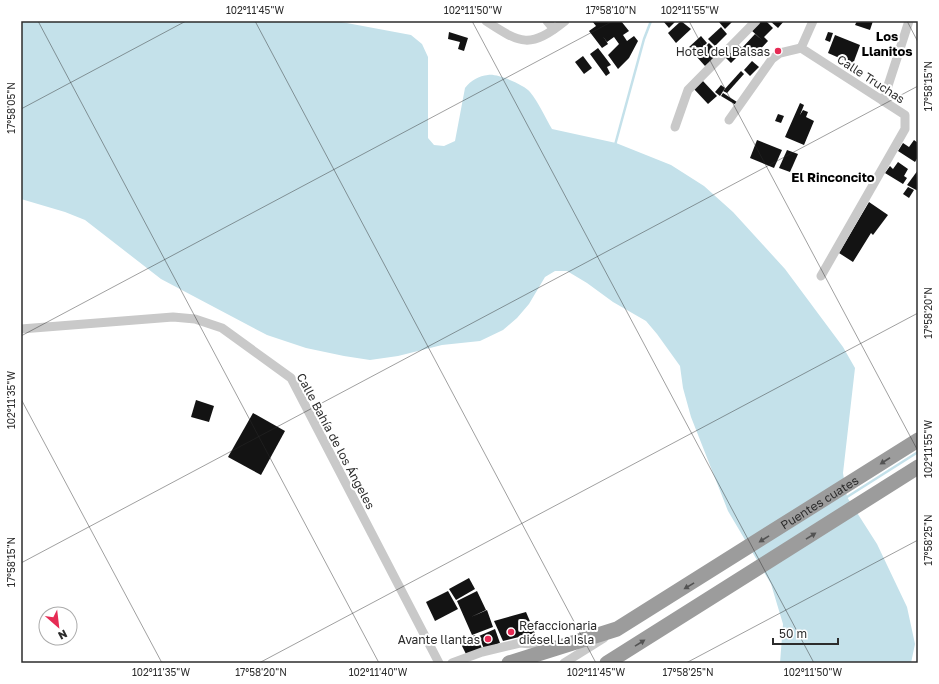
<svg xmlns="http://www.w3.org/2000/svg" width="939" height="684" font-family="'Golos Text',sans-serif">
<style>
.water{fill:#c4e1ea}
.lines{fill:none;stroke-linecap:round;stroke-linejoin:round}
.stream{stroke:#c4e1ea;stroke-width:2.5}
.building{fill:#131313}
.minor{stroke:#c9c9c9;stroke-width:9}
.trunk{stroke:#9c9c9c;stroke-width:15}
.oneway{fill:#535353}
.ticks{fill:none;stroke:#2c2c2c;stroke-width:1;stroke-opacity:0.45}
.poi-dot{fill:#e62b54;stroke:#fff;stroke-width:1.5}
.labels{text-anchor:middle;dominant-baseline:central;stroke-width:4;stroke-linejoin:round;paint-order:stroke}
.poi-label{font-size:12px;fill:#2c2c2c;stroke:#fff;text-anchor:end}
.street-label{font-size:12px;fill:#2c2c2c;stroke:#fff}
.neighbourhood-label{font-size:13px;font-weight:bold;fill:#000;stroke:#fff}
.neatline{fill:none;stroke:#2c2c2c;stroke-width:1.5}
.ticks-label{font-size:10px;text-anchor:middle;fill:#2c2c2c}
</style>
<rect width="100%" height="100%" fill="#fff"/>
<path class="water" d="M21,21H336L411,35L422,44L428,57V138L434,145L444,146L455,141L465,88C471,80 479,76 488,75C497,73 525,85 530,92C539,103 545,117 552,129L616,143L671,165L704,186L733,212L785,269L843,347L855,368L843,473L847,497L877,544L907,607L915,644L911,663H780L783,624L771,584L728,511L691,417L683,388L680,366L657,334L646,321L613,302L587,283L567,271H555L545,277L529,304L517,318L503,330L480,341L442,345L398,356L370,360L344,356L306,348L267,335L161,279L85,220L65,212L21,199Z"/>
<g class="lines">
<g class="stream">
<polyline points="615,145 644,39 651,21"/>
<polyline points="847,497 918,452"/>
</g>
</g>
<g class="building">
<polygon points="592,21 621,21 629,31 623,35 627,41 634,36 638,41 629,58 618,69 608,55 619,44 614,37 607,42 603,36 608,44 602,48 589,31 596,26"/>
<polygon points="663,21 676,21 669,28"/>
<polygon points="681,21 691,29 676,43 668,33"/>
<polygon points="718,21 733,21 725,29"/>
<polygon points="760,21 766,21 773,28 764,37 768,41 752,58 744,50 731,63 725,57 737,44 742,48 755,34 762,40 751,30"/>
<polygon points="770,21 784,21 778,28"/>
<polygon points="857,21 873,21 870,30 855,25"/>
<polygon points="721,27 727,34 715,46 708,39"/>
<polygon points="449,32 468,38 464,51 458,49 460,42 448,39"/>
<polygon points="828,32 833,33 830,42 825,40"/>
<polygon points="835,35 860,45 853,64 828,53"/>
<polygon points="701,36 707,43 694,55 688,48"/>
<polygon points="709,43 719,53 705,66 696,56"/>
<polygon points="598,48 611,65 607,67 610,73 606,76 590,54"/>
<polygon points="583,56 592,68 584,74 575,62"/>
<polygon points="752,61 759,67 750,76 744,70"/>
<polygon points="741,71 744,74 727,93 723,91"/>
<polygon points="702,80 717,96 708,104 693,88"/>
<polygon points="721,85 725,88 720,96 715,92"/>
<polygon points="723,93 737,102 736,105 721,96"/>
<polygon points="800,103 804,105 800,115 803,110 808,112 806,117 814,121 804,145 785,137"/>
<polygon points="778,114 784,116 781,123 775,121"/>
<polygon points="757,140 782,150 774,168 750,158"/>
<polygon points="914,140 918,143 918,157 915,162 898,151 903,143 909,147"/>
<polygon points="787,150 798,154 790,172 779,168"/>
<polygon points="898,162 908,169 904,176 907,178 903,184 885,173 890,166 893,169"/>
<polygon points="918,170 918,191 907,185"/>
<polygon points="908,187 914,190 909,198 903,194"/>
<polygon points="869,202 888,215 873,235 871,233 853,262 839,253"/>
<polygon points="196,400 214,406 209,422 191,417"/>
<polygon points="253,413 285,431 261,475 228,457"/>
<polygon points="469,578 475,589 456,600 449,589"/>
<polygon points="448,591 458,609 435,621 426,602"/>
<polygon points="477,591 486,610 471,617 487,610 493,627 472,635 457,601"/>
<polygon points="526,612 535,633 503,641 494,621"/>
<polygon points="495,629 500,643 484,649 479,636"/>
<polygon points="475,635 482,648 467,656 460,642"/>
</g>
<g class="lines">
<g class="minor">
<path d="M486,21C521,44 530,49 565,21"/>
<polyline points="547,21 554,29"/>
<polyline points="813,21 801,48 905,115 905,129 821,276"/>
<polyline points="883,101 909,21"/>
<polyline points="729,120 772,59 780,53 801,48"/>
<polyline points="675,127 688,90 756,21"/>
<polyline points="21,329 173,317 195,319 222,328 291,378 439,663"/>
<polyline points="452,663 482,652 520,643 553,646"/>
<polyline points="564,663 604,638"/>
</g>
<g class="trunk">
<path id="s1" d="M509,663L617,629L918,440"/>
<polyline points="607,663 918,467"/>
</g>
</g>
<defs><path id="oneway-solid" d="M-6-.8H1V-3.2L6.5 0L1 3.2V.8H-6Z"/></defs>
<g class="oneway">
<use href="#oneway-solid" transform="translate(885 461) rotate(147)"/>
<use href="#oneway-solid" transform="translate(811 536) rotate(-32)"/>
<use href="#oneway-solid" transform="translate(764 539) rotate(148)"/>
<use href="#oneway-solid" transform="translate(689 586) rotate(149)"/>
<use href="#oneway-solid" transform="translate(640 643) rotate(-32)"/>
</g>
<path class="ticks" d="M38,21L379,663M255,21L596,663M472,21L814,663M689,21L918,451M907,21L918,42M21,109L186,21M21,336L613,21M21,399L162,663M21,563L918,86M259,663L918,313M686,663L918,540"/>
<g class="poi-dot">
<circle cx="778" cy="51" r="4"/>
<circle cx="511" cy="632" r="4"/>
<circle cx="488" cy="639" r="4"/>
</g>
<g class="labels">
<g class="poi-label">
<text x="770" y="51">Hotel del Balsas</text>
<text x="519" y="625" text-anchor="start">Refaccionaria<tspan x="519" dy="14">diésel La Isla</tspan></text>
<text x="480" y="639">Avante llantas</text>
</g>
<g class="street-label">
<text transform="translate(871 79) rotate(33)">Calle Truchas</text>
<text transform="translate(336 441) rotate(62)">Calle Bahía de los Ángeles</text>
<text stroke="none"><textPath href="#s1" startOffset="352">Puentes cuates</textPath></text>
</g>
<g class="neighbourhood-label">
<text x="887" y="36">Los<tspan x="887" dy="15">Llanitos</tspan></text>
<text x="833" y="177">El Rinconcito</text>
</g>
</g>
<rect width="939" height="684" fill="none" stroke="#ffffff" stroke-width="44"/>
<g transform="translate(58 626) rotate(152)"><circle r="19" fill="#ffffff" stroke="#ababab"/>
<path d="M0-3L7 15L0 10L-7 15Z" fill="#e62b54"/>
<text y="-6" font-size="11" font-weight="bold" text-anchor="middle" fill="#2c2c2c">N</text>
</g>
<path d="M773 638v6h65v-6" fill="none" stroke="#2c2c2c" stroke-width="2"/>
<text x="779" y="638" font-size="12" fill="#2c2c2c" stroke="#ffffff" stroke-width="3" paint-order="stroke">50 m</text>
<rect x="22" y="22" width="895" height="640" class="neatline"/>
<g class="ticks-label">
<text x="255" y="14">102°11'45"W</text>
<text x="473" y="14">102°11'50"W</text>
<text x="611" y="14">17°58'10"N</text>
<text x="690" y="14">102°11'55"W</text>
<text transform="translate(928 86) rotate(-90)" y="4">17°58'15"N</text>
<text transform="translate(11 108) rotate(-90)" y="4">17°58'05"N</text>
<text transform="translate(928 313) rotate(-90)" y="4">17°58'20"N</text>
<text transform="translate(11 400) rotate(-90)" y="4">102°11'35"W</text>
<text transform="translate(928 449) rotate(-90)" y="4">102°11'55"W</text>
<text transform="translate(928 540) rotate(-90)" y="4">17°58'25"N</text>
<text transform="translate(11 562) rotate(-90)" y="4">17°58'15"N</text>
<text x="161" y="676">102°11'35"W</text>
<text x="261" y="676">17°58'20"N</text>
<text x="378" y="676">102°11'40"W</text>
<text x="596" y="676">102°11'45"W</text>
<text x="688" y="676">17°58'25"N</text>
<text x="813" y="676">102°11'50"W</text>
</g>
</svg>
